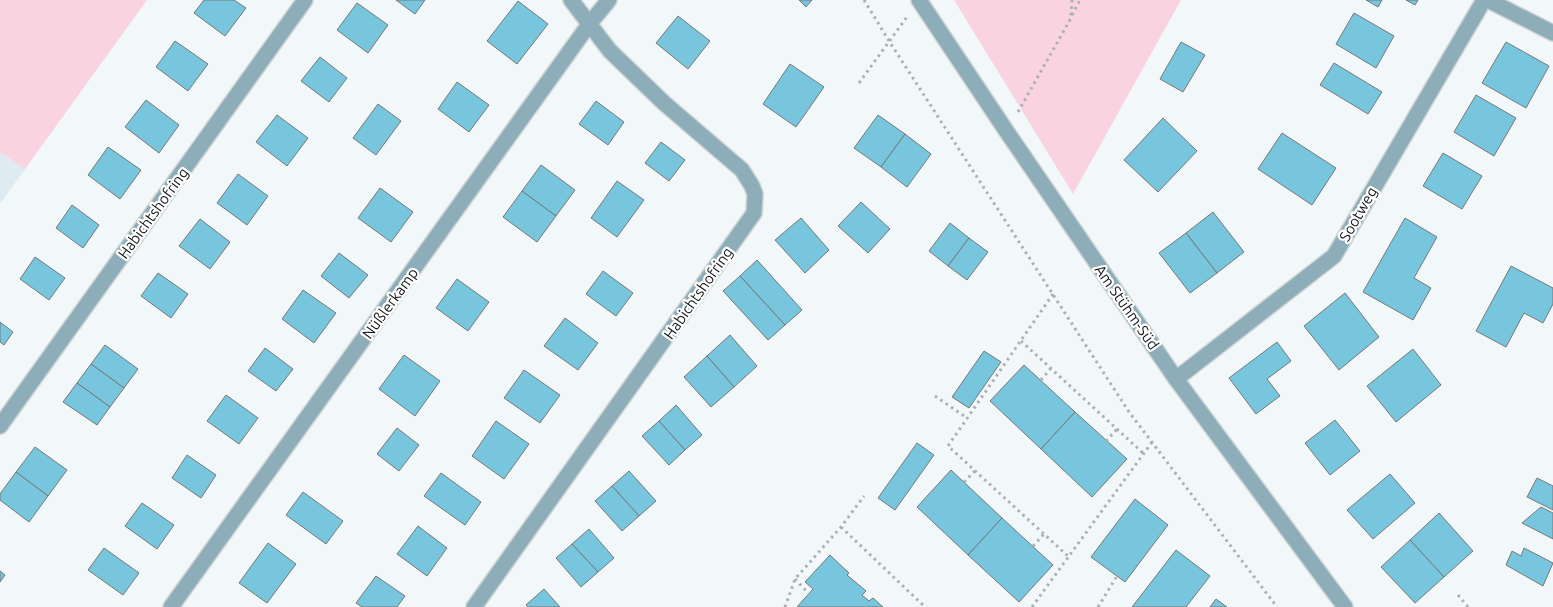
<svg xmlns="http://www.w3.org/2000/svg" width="1553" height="607" font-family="Ubuntu,sans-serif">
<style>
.built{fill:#deecf1}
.green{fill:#fad3e0}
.building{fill:#77c6de;stroke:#74797a}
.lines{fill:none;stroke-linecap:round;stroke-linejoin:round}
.minor-casing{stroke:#ced4d5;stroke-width:18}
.path{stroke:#abb0b1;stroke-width:3;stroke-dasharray:2.5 4;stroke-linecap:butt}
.minor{stroke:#8dadb8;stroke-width:15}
.labels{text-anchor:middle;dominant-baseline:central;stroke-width:4.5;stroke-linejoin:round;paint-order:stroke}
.street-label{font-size:15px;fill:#141617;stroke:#fff}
</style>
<rect width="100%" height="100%" fill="#f2f8f9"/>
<polygon class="built" points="0,152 25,169 0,204"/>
<g class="green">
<polygon points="0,0 147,0 25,169 0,152"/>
<polygon points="954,0 1181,0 1073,194"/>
</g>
<g class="building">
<polygon points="204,0 234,0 246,8 225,36 194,13"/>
<polygon points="396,0 425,0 415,14"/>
<polygon points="799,0 812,0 806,7"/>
<polygon points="1366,0 1382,0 1378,7"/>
<polygon points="1406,0 1418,0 1415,5"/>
<polygon points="518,1 548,24 517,64 487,41"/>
<polygon points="357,3 388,25 368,53 337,30"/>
<polygon points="1354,13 1394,36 1376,68 1336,44"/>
<polygon points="678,16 710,41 688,69 656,43"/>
<polygon points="175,41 208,64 188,91 156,67"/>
<polygon points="1181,42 1205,55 1183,92 1160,79"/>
<polygon points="1506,42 1549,66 1526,108 1482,83"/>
<polygon points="320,57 347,78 329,102 301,81"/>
<polygon points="1334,63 1382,92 1368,114 1320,85"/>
<polygon points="790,64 824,87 796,127 763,104"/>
<polygon points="457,82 489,105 469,132 438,109"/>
<polygon points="1476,95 1516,118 1494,156 1454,132"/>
<polygon points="146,100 179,125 159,153 125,127"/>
<polygon points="596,101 624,122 608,145 579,124"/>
<polygon points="378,104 401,121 376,155 353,138"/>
<polygon points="277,115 308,138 287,166 256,142"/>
<polygon points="878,115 905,134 881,167 854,148"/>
<polygon points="1163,118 1197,151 1158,192 1124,160"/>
<polygon points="1282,133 1336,168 1312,205 1258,169"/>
<polygon points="905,134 931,154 907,187 881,167"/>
<polygon points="661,142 685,160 669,181 645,163"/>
<polygon points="108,147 141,170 120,199 88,175"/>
<polygon points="1443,153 1482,176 1462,209 1423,186"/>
<polygon points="541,165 575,190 556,216 522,191"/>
<polygon points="238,174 268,196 247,225 217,203"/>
<polygon points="617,181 644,200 617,237 591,218"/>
<polygon points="380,188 413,212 391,242 358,218"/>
<polygon points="522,191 556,216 537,242 503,217"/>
<polygon points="861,202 890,229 868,253 838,226"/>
<polygon points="72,205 99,225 83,248 56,228"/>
<polygon points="1213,212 1244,252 1217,273 1186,233"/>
<polygon points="801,218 829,250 805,273 775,240"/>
<polygon points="1405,218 1437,237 1414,278 1431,288 1413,320 1363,292"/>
<polygon points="200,219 230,242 210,269 179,246"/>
<polygon points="950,223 969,238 948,266 929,251"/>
<polygon points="1186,233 1217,273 1190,293 1159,253"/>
<polygon points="969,238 988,252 967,280 948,266"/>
<polygon points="339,253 368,275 349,298 321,276"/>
<polygon points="35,257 65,278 49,300 20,279"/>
<polygon points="757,260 802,310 785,325 740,276"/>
<polygon points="1511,266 1553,288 1553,304 1543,323 1524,313 1506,347 1476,331"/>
<polygon points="603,271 633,293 616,316 586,294"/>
<polygon points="158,273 188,294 171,318 141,296"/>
<polygon points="740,276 785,325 768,340 723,291"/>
<polygon points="457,279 489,302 468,331 436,308"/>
<polygon points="303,290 336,313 314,343 282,319"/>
<polygon points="1345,293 1379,337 1339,370 1304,326"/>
<polygon points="565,318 598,343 578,370 544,346"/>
<polygon points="0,322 13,332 4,345 0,342"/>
<polygon points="730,335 757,366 734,387 707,356"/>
<polygon points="1277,342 1291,361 1267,379 1280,396 1256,414 1229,378"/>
<polygon points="105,345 138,369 124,388 91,364"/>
<polygon points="265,348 293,369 276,391 248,371"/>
<polygon points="1413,349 1441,385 1396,422 1367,386"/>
<polygon points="984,351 1001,362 969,408 952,397"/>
<polygon points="404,355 440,381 415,416 379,389"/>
<polygon points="707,356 734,387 711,407 684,377"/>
<polygon points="91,364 124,388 110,407 77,383"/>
<polygon points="1024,365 1075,412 1041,449 990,401"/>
<polygon points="524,370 560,395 540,423 504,398"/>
<polygon points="77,383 110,407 97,425 63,402"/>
<polygon points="226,395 258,418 239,444 207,421"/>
<polygon points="676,405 702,435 685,450 659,421"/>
<polygon points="1075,412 1127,459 1092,497 1041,449"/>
<polygon points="1335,420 1360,451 1330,475 1305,443"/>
<polygon points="496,421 529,444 504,479 472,456"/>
<polygon points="659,421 685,450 669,465 642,436"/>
<polygon points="397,428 419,445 399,471 377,454"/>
<polygon points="917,443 934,455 895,510 878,498"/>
<polygon points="35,447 67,470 48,496 16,472"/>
<polygon points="187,455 216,475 201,498 172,478"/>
<polygon points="951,470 1002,518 968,555 917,507"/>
<polygon points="629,471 656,501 639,516 612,486"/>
<polygon points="16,472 48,496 29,522 0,500 0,494"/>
<polygon points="441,473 481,502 465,525 424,496"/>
<polygon points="1390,474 1415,503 1373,539 1347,510"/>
<polygon points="1537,478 1553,486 1553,510 1527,497"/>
<polygon points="612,486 639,516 622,531 595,501"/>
<polygon points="303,492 343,521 326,544 286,515"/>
<polygon points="1135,499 1168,525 1125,582 1091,557"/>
<polygon points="142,503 174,525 157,549 125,526"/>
<polygon points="1541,507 1553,513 1553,539 1522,523"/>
<polygon points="1439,513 1473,551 1444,577 1410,540"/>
<polygon points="1002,518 1053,565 1019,602 968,555"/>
<polygon points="418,526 447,548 427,576 397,554"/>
<polygon points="589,529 614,558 598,572 572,544"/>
<polygon points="1410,540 1444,577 1415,603 1381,567"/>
<polygon points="268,543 296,564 267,603 239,583"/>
<polygon points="572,544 598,572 581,587 556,558"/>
<polygon points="104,548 139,573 123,595 88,570"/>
<polygon points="1524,548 1553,563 1543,586 1506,565 1512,551 1521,556"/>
<polygon points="1176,550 1210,576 1186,607 1132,607"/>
<polygon points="830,555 849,573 847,575 866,591 862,595 869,601 873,598 883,607 797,607 813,589 805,582"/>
<polygon points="0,571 5,575 0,582"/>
<polygon points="376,576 405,596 397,607 362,607 356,603"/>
<polygon points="544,589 560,607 528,607 526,605"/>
<polygon points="1216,599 1227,607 1210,607"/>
</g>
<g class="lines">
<defs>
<g id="minor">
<polyline points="919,0 1007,132 1176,379 1345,607"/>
<polyline points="1488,0 1553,33"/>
<polyline points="1176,379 1334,256 1484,0"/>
<polyline points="0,426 305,0"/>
<polyline points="171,607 590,23 609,0"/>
<polyline points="474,607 754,213 755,194 752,186 742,170 664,103 610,51 571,0"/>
</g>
</defs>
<use href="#minor" class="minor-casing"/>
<g class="path">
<polyline points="864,0 889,41 1129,412 1277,607"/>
<polyline points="1072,15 1080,0"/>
<polyline points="859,83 907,17"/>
<polyline points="1018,112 1071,18 1072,0"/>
<polyline points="1053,294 948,446 1069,557"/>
<polyline points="1021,341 1143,453"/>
<polyline points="1041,380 1051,368"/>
<polyline points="935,396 967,418"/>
<polyline points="1106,441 1117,429"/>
<polyline points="964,482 975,471"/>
<polyline points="841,527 925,607"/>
<polyline points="1033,546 1044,534"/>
<polyline points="795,579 809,594"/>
<polyline points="1458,595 1468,607"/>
<polyline points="785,607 795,579 841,527 864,496"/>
<polyline points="1032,607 1152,442"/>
<polyline points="1098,607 1117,576"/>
</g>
<use href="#minor" class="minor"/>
</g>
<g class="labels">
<g class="street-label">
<text transform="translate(153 213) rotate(-54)">Habichtshofring</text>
<text transform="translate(1358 214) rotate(-60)">Sootweg</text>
<text transform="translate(698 293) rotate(-55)">Habichtshofring</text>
<text transform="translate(390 303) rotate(-54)">Nüßlerkamp</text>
<text transform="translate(1127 307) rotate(55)">Am Stühm-Süd</text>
</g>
</g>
</svg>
